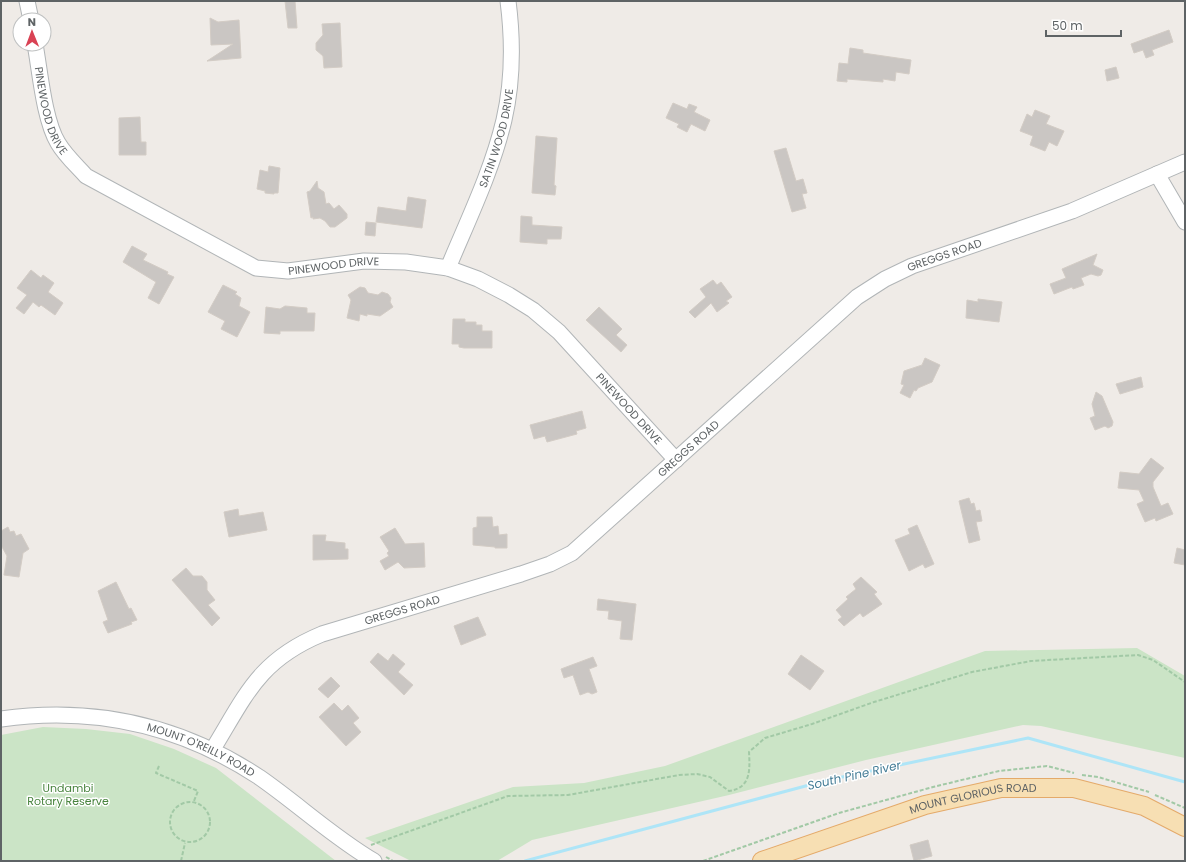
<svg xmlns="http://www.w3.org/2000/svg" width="1186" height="862" font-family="Poppins,sans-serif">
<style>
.green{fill:#cbe4c6}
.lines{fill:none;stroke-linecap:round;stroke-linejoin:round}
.stream{stroke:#aee5f7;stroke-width:3}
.building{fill:#cac6c3;stroke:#d3ccc5}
.minor-casing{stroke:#b1b5b7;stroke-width:17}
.major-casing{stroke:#e4aa6a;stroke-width:20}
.path{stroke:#a2c9a6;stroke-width:2;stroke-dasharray:4 2;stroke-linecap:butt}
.minor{stroke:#fff;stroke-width:15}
.major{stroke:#f7dfb3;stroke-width:18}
.labels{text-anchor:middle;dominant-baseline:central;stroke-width:3;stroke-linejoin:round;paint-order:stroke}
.street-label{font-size:11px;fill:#5e6365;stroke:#fff}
.park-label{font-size:11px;fill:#49843f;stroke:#fff}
.water-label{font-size:12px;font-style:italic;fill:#457d97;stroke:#fff}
</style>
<rect width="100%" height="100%" fill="#efebe7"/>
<g class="green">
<polygon points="1137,648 1185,676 1185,758 1041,726 1023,725 866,760 729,795 532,840 497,861 411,861 365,838 513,787 584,783 665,766 985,651"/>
<polygon points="43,727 86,729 130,734 174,749 216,768 336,861 1,861 1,735"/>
</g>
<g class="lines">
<polyline class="stream" points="525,861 828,780 1028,738 1185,782"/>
</g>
<g class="building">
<polygon points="285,1 295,1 297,28 288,28"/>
<polygon points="210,18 218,22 239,20 241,58 207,61 233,44 211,45"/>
<polygon points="340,23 342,67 324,68 323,56 316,50 316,43 323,35 322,24"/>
<polygon points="1169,30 1173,42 1152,50 1154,55 1146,58 1143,50 1134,53 1131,44"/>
<polygon points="850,48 863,50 863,53 911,60 909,74 896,72 895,81 883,79 883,82 847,79 847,82 837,81 839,63 848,64"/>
<polygon points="1116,67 1119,78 1107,81 1105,70"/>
<polygon points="673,103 687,109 689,104 697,107 694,112 710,120 705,131 691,124 687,132 677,127 679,124 666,118"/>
<polygon points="1035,110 1050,116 1046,124 1064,131 1057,146 1049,142 1045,151 1030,145 1033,136 1020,131 1027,114 1032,117"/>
<polygon points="140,117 141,142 146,142 146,155 119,155 119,118"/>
<polygon points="536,136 557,138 554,185 556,186 555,195 532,193"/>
<polygon points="786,148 796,181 803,179 807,193 802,194 806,208 792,212 774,151"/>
<polygon points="269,166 280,168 278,193 274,193 274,194 265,193 265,191 257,189 260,170 268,172"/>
<polygon points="317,181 318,188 324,192 326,204 329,203 334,209 339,205 347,214 347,218 335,227 330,227 325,221 320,218 313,219 313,217 311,218 307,192 310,191"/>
<polygon points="408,197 426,200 422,228 376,222 378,207 406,211"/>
<polygon points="521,216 532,217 532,225 562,227 561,239 547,239 547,244 520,242"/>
<polygon points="366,222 376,223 375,236 365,235"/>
<polygon points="132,246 147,254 143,260 168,272 167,274 174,277 159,304 148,298 156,282 123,262"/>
<polygon points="1097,254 1093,265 1103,270 1101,275 1098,276 1091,274 1081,278 1084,285 1073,289 1072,287 1054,294 1050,284 1066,278 1062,269"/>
<polygon points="31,270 41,278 43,275 54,283 48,292 63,303 55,315 41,305 39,307 33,302 24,314 16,308 27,295 17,288"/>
<polygon points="713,280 717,285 721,282 732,297 726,301 729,303 717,312 711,303 695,318 689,312 706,297 700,289"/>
<polygon points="223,285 237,292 235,294 241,298 239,306 250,312 237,337 221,329 225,321 208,312"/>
<polygon points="360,287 365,288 368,293 378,295 382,292 388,294 391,298 390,302 393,307 380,316 367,314 367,316 360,314 359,321 347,318 351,300 348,295"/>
<polygon points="978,299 1002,302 999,322 966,318 967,300 978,302"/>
<polygon points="285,306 307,308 307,313 315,313 314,331 280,331 280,334 264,333 266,307 280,309"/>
<polygon points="599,307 622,329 616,335 627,345 621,352 586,320"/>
<polygon points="453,319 465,319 465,322 476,322 476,325 482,325 482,331 492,331 492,348 464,348 459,347 459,344 452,344"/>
<polygon points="925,358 940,365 932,382 918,388 916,391 914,390 910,398 900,393 904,385 901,384 904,371 922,365"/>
<polygon points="1141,377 1143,387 1120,394 1116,384"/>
<polygon points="1096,392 1102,396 1113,422 1112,426 1108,428 1105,426 1095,430 1090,418 1095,416 1092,404"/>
<polygon points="582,411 586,428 576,431 577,434 547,442 545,436 534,439 530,425"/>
<polygon points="1151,458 1164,468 1153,482 1153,487 1161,506 1168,503 1173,514 1156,521 1155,518 1145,522 1137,504 1144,501 1139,490 1118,488 1120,472 1139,474"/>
<polygon points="969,498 971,504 974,503 976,511 980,510 982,521 976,522 980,540 969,543 959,501"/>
<polygon points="238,509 239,516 263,512 267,530 229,537 224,512"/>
<polygon points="477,517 492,517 493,527 498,526 499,535 507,534 507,548 495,548 495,547 473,545 473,528 477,527"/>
<polygon points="917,525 934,564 925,568 923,564 909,571 895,540 910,534 908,529"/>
<polygon points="8,527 10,532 14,531 16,536 21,534 29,549 23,553 19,577 4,575 7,556 1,545 1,531"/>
<polygon points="395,528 405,544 424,543 425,567 404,568 398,562 385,570 380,561 389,556 387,553 389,551 380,537"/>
<polygon points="313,535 326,535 325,541 345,543 345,549 348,549 348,559 313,560"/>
<polygon points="1177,548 1185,550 1185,565 1174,563"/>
<polygon points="186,568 193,576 202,576 207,582 207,590 215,600 208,605 220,618 212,626 172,580"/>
<polygon points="861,577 877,592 874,594 882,604 863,617 860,613 844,626 838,620 842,617 836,610 848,599 846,597 856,589 853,584"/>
<polygon points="116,582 129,609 131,608 137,620 131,622 132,624 108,633 103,622 108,620 98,591"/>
<polygon points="598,599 636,604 632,640 620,639 622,621 608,619 609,611 597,610"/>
<polygon points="478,617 486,635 461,645 454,626"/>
<polygon points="378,653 388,661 393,654 405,664 398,672 413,685 404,695 370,662"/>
<polygon points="801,655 824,671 810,690 788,674"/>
<polygon points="593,657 597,666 589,669 597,692 592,694 588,692 580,695 573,675 564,678 561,669"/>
<polygon points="331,677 340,686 328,698 318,689"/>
<polygon points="334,703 342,711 348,705 359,718 353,723 361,732 346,746 319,717"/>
<polygon points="928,840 932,856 914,861 910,845"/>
</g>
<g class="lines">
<defs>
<g id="minor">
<polyline points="27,1 31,20"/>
<path id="s1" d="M35,44C40,71 44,120 58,143C65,155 76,165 86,176L256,268L288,271L364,261L406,262L448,268L478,279L509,295L533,310L559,332L676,460"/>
<polyline points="1157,174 1185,222"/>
<path id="s2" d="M448,268C468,220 492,171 504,120C513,81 513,40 508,1"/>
<path id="s3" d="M1,719C94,706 180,725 259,777C298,804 333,837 374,861"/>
<path id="s4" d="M213,749C246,695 259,660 322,634L521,574L550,564L572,553L857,297L885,279L912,266L1072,211L1185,162"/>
</g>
<g id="major">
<path id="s5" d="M762,861L925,805L1001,788H1074L1144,806L1185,827"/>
</g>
</defs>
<use href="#minor" class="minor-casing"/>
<use href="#major" class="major-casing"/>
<g class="path">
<polyline points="159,766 156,773 198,791 194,801"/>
<polyline points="1082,775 1098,777 1149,792"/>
<polyline points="1155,795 1185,808"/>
<circle cx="190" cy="822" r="20"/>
<path d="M371,845L508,796L568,795L679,775L697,774L710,777L729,791C751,788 750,770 749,752L765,738L812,724L874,702L972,672L1031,661L1138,655L1153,660L1185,682"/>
<polyline points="386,857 393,861"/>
<polyline points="181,861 185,843"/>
<polyline points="703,861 839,813 933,787 999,771 1047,766 1074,773"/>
</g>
<use href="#minor" class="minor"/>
<use href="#major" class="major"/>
</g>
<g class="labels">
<g class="street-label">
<text stroke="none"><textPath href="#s1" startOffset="69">PINEWOOD DRIVE</textPath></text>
<text stroke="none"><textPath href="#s2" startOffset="139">SATIN WOOD DRIVE</textPath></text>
<text stroke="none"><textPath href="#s4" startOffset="906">GREGGS ROAD</textPath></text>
<text stroke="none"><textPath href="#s1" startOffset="417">PINEWOOD DRIVE</textPath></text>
<text stroke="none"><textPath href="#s1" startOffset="765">PINEWOOD DRIVE</textPath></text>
<text stroke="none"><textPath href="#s4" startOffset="582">GREGGS ROAD</textPath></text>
<text stroke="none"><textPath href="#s4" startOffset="246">GREGGS ROAD</textPath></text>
<text stroke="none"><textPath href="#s3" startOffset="206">MOUNT O'REILLY ROAD</textPath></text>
<text stroke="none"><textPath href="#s5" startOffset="221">MOUNT GLORIOUS ROAD</textPath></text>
</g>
<g class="park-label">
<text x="68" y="788">Undambi<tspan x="68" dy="13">Rotary Reserve</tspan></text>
</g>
<g class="water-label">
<text transform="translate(854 775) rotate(-13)">South Pine River</text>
</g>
</g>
<rect width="1186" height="862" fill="none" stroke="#5e6365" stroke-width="4"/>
<g transform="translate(32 32) rotate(359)"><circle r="19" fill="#ffffff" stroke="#bfc1c1"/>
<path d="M0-3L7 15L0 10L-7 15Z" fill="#d94254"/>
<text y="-6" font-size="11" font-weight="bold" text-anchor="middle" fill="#5e6365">N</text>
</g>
<path d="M1046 30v6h75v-6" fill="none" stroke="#5e6365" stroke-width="2"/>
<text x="1052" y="30" font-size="12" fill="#5e6365" stroke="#ffffff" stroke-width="3" paint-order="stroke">50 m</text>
</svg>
